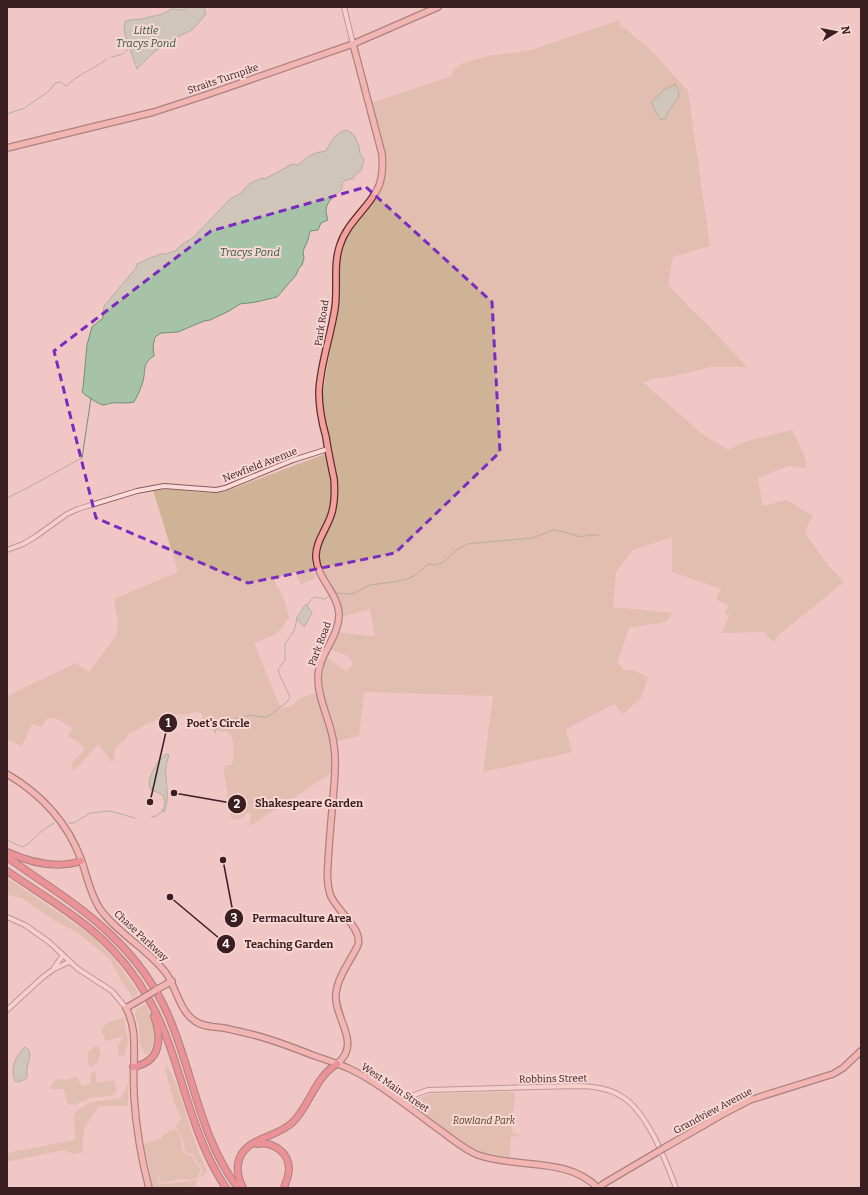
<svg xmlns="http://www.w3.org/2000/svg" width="868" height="1195" font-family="Bitter,serif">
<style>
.green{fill:#cfb397}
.water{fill:#a6c3a8;stroke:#6c9271}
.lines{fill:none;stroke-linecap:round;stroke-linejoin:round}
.stream{stroke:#6c9271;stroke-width:1}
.minor-casing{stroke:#8c595e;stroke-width:6}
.major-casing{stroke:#592e35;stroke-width:8}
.highway-casing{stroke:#592e35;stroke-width:8}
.minor{stroke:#fadbd8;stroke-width:4}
.major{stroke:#f4a19b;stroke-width:5.5}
.highway{stroke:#e2525b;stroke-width:6}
.major-bridge-casing{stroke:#592e35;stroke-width:8;stroke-linecap:butt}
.major-bridge{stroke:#f4a19b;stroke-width:5.5}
.marked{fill:none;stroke:#7b2cbf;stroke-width:3;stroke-dasharray:8 5;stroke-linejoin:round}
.labels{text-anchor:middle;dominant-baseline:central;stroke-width:4;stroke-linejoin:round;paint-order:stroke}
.street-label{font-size:10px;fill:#3b1e22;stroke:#f7d7d4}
.park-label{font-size:10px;font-style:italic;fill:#584524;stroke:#f7d7d4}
.water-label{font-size:11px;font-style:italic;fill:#2d5b3b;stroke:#f7d7d4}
.leader{fill:none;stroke:#3b1e22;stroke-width:1.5}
.callout-dot{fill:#3b1e22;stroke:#f7d7d4;stroke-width:1.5}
.mark-label{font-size:12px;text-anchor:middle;font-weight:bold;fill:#fff}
.callout-label{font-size:11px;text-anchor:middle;font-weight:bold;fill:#3b1e22;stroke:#f7d7d4;stroke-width:4;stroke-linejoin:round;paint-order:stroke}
</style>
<rect width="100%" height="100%" fill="#f0c7c4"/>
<g class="green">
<path d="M620,20V25L648,47L688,91L710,246L673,257L668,285L702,320H703L747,367H710L674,376L651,379L644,383L702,434L728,450L747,441L792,430L806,460V468L788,466L758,478L763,506L786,500L813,516L809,522L805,533L827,564L844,582L780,634L773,642L764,632L722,633L729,615L725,613L728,605L716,600L721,589L672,572V537L633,550L616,572L613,607L673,613L666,622L629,628L617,663L620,665L622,668L624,670H632L648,677L641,698L623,714L614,704L566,729L572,752L483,772L493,696L364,692L359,736L337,741C331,712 312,686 326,657L347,672L353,664L349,657L330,649L338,632L369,636L375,635L370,609L341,617L318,565L319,552L334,515L337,494V480L323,405V392L336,314L339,255L345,240L377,193L384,155L372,103L452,76L453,70L459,67L460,64L462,63L493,55L513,53L531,50Z"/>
<path d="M325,454C328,470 333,487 330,504C324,533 303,547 316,578L301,584L295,572L274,580L284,599L289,618L277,634L254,643L281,709L292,706L300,698L315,693L330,738L333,754V772L250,826C249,821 252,817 250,813H247L241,819L234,820L231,817L229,810L224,770L226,765L232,764C234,756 233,744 232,736L227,732L212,730L203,719L202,714L195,711L190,714L165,715L157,720L144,725L137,730L130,732L125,739L119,744L115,749L114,760L112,762L98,744L74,771L71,764L85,749L78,742L68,736L72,728L58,719L47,718L42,727L32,724L22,746L7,740V697L19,690L76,663L89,672L115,637H116L118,621L114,599L178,572L153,490C177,487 200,495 224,492Z"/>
<polygon points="7,878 91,935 114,959 138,992 133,998 122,982 110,959 78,933 52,919 22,898 7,895"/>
<path d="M146,1004C153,1020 160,1038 148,1054H145L139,1042V1027L135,1014L136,1010Z"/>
<polygon points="124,1017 128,1041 125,1055 118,1056 118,1045 124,1036 106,1041 101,1030 107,1023"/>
<polygon points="95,1046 98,1046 101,1053 97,1063 90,1068 88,1062 88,1052"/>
<path d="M167,1066C178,1082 182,1102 188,1121C193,1138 200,1155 207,1171L201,1177L202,1169L197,1162L193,1153L187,1154L184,1148L183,1139L176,1126L181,1118C173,1103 170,1085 165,1069Z"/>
<path d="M95,1071L97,1083L113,1080C116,1085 117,1089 115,1094L110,1096L90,1098L75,1105L68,1104L64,1089H49L56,1079L66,1080L77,1077L82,1086L90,1084L91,1073Z"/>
<path d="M128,1083V1106H99L84,1128L82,1153L73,1154L64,1150L7,1162V1153L75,1140L74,1119L73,1116C85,1100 100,1101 119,1099L125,1091Z"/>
<polygon points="515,1092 512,1127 513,1133 520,1135 519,1137 513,1136 511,1137 510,1157 487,1154 469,1146 413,1106 412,1103 414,1100 429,1094"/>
<path d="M173,1129L178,1131C179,1134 180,1137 181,1141C183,1149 180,1149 188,1156L191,1155L193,1156L195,1163L201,1169L197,1178L190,1180L182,1179L161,1183L159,1177L158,1183L164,1184L197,1180L195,1186C181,1188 167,1190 153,1187L144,1144L160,1138L162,1140V1136Z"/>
</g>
<g class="water">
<polygon points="187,7 204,7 206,14 192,30 171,40 153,53 137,69 125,34 124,27 125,22 129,20 142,19 162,14 172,9 182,10"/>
<path d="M675,84L679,92L678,99H677C674,105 667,111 666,118L661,120C658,117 652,106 652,102L662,91Z"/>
<path d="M347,130L354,135L359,146L360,153L364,159L361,171L356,174L353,179H349L342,182V189C337,194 326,201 326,210C326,213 327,217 328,220L321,223L318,230L310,231L308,240L303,251L304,258L302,265L299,268L296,275L277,297L256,302L240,304L229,311L210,320L204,321L178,332L161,333L155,337L153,346L154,356C142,363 146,370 143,381C141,388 138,395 134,402C127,404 119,402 112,403C109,403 106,405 103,405C100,405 83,394 82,392L83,388L87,345L92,327L103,318L104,306L136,268L137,264L150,258L161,254H166L175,251L181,245L193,238L230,199L241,193L249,184L255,181L262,178L265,179L292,164L298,165C308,156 312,153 326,151C331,142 335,132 347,130Z"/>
<path d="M306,604L312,613L304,627L296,618C301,614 302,607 306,604Z"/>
<path d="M166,754L169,755C167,761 165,768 166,774C166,787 170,799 164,812L162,811C166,805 165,802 163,795L152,790L149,786C149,777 154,768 159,761C161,758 164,757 166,754Z"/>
<path d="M25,1047L29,1050L30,1055L27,1068V1078L19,1082L15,1081C10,1068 15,1057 25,1047Z"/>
</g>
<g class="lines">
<g class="stream">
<polyline points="112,57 123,54 130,47"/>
<path d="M7,114L25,108L50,90L55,83L61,82L64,85L66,86C70,84 72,80 76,78C86,71 97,67 107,59"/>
<path d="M7,498C33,486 57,471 82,458L91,398"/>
<polyline points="337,593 349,594 355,593 370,585 394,582 407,579 416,575 428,564 434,565 442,563 446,560 456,550 467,544 532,538 554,530 564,532 581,537 588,535 599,535"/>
<polyline points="307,606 309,602 314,597 325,599 330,596"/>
<polyline points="215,733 215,730 234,719 250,715 262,717 267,717 287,702 290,697 281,678 278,670 285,660 285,644 294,631 297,619"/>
<polyline points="152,817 156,816 163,811"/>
<polyline points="69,823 74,823 90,813 110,811 135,818"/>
<polyline points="7,840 22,847 28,844 43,830 54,823"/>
</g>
<defs>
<g id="minor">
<polyline points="344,7 353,44"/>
<polyline points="7,550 23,544 35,537 67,514 78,509 137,491 164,486 216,490 225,488 293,460 328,449"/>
<polyline points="7,917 25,925 49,942 78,969 112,991 126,1008"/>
<polyline points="54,968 63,955"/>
<polyline points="7,1010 43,977 54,969 69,962"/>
<path d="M403,1103L414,1095L428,1090L576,1086C591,1086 608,1088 621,1096C647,1111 666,1161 676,1188"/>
</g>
<g id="major">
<polyline points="7,148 154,112 209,94 353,44 438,7"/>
<path d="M7,774C41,794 67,822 81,859C87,876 90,894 100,909C118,934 147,948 166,973C176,987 180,1012 195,1021C203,1027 215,1027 224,1028C233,1030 242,1032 250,1034C271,1039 292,1047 312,1055C324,1059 336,1063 348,1068C380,1083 408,1107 437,1128C450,1137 463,1149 478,1155C517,1169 566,1156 598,1188"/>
<polyline points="156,990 172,981"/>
<path d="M143,998L126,1008C136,1027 134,1045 134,1066C133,1076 134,1086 134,1096C136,1127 141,1158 149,1188"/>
<path d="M337,1064C363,1043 333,1018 336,993C338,976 351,960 358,945C363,928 335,910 330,894C327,884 327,874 328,864C329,843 331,821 333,800C334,782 337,764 334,746C332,723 318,702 318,678C318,654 340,637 339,613C337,592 317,578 316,558C315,544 325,531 330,518C335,506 335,492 334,479C331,465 328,451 326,437C322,423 319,407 319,392C320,365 331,335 335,308C338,287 333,265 340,245C347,223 367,209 377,190C383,179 383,166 382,154L353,44"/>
<polyline points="664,1148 723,1114 750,1100 833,1074 843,1068 861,1051"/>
<polyline points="599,1188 603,1184 659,1151"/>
</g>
<g id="highway">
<path d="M7,852C29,862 57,869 81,861"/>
<path d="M7,857C40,881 80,905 109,933C136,958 158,989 171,1022C194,1078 201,1139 238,1188"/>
<path d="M7,871C36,891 67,909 94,932C130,963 155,1003 170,1047C187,1095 197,1145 226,1188"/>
<path d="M133,1067C161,1062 162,1039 154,1016"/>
<path d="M257,1144C272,1141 289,1152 289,1169C289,1175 286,1182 284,1188"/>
<path d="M243,1188C238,1178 235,1166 241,1155C251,1137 278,1137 293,1122C310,1105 315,1077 337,1064"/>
</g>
</defs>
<use href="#minor" class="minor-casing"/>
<use href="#major" class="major-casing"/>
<use href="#highway" class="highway-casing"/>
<use href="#minor" class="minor"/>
<use href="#major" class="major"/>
<use href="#highway" class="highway"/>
<defs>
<g id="major-bridge">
<polyline points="143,998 156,990"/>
<polyline points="659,1151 664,1148"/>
</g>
</defs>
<use href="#major-bridge" class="major-bridge-casing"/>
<use href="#major-bridge" class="major-bridge"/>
</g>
<path d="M0 0H868V1195H0ZM366,187L492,302L500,452L395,553L248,583L96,518L54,351L211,231Z" fill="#f0c7c4" fill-opacity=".55" fill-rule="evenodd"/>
<path class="marked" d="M366,187L492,302L500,452L395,553L248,583L96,518L54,351L211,231Z"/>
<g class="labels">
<g class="street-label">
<text transform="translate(223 79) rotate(-19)">Straits Turnpike</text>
<text transform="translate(322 323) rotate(-81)">Park Road</text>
<text transform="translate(260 465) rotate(-21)">Newfield Avenue</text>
<text transform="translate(320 644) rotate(-69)">Park Road</text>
<text transform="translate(141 936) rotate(43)">Chase Parkway</text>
<text transform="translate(553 1079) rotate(-1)">Robbins Street</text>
<text transform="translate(395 1088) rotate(34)">West Main Street</text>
<text transform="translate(713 1111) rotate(-28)">Grandview Avenue</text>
</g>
<g class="park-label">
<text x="484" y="1121">Rowland Park</text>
</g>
<g class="water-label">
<text x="146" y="30">Little<tspan x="146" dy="13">Tracys Pond</tspan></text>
<text x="250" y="252">Tracys Pond</text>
</g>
</g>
<path class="leader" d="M150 802L168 723M174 793L237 804M223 860L234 918M170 897L226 944"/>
<g class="callout-dot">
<circle cx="150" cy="802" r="4"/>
<circle cx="174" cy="793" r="4"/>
<circle cx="223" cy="860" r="4"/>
<circle cx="170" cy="897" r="4"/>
<circle cx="168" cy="723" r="10"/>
<circle cx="237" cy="804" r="10"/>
<circle cx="234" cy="918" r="10"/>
<circle cx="226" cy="944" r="10"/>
</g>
<g class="mark-label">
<text x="168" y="727">1</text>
<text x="237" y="808">2</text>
<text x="234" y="922">3</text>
<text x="226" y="948">4</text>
</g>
<g class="callout-label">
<text x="218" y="727">Poet's Circle</text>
<text x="309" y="807">Shakespeare Garden</text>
<text x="302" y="922">Permaculture Area</text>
<text x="289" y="948">Teaching Garden</text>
</g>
<rect width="868" height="1195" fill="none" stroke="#3b1e22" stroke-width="16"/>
<g transform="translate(836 32) rotate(80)" stroke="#f7d7d4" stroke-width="3" paint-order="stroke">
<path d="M0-3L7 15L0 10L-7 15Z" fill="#3b1e22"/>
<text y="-6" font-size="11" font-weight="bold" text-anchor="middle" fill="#3b1e22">N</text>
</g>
</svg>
